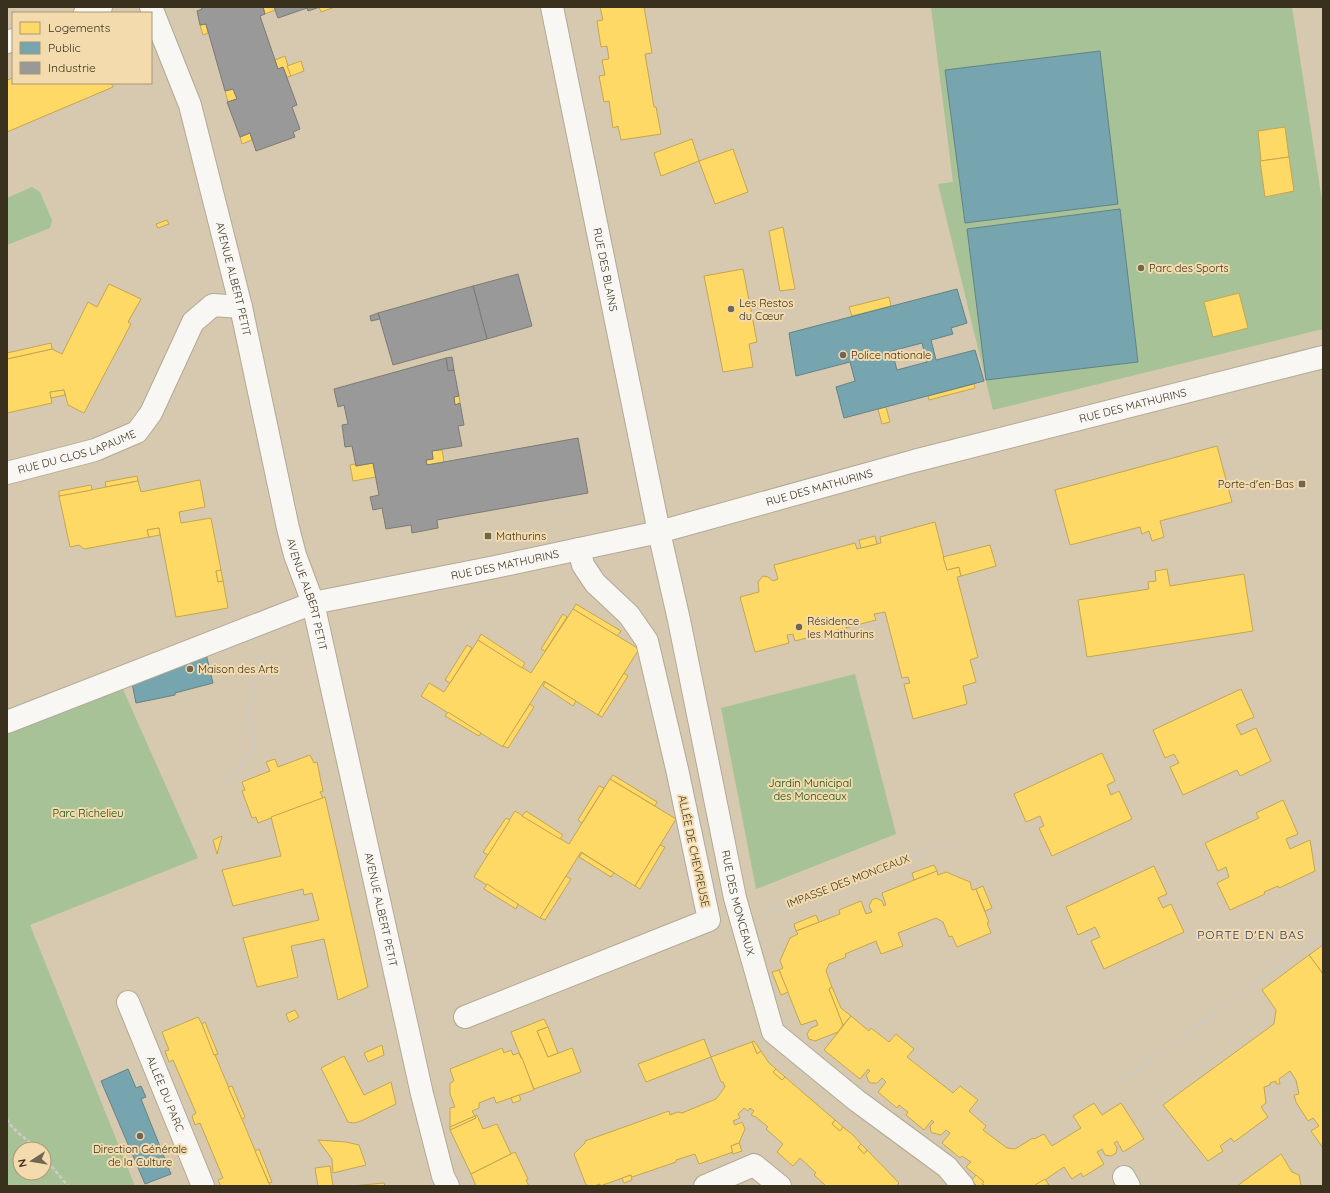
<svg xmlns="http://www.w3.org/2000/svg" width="1330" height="1193" font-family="Quicksand,sans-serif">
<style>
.green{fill:#a7c296;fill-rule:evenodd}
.homes{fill:#ffd966;stroke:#c4a650}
.public{fill:#76a5af;stroke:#648284;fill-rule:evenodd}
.industry{fill:#999;stroke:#7c7a74}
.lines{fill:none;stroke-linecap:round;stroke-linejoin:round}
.minor-casing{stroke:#b2a995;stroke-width:24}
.major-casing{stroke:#b2a995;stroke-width:24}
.path{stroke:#cfcbc3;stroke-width:2.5;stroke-dasharray:4 2;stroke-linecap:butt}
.minor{stroke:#f9f7f3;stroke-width:22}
.major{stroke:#f9f7f3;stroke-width:22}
.poi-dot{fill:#716651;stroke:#f3dbad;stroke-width:1.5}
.labels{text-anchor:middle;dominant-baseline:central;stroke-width:4;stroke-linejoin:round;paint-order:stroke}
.poi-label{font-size:11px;fill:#3a301e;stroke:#f3dbad;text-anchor:start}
.street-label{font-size:11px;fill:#3a301e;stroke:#f3dbad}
.park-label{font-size:11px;fill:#104714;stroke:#f3dbad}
.neighbourhood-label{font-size:12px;letter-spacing:1px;fill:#223a71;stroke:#f3dbad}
</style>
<rect width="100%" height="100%" fill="#d6c9b0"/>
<g class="green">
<polygon points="931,7 1292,7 1323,207 1323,329 993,410 938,184 953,182"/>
<polygon points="32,187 40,192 52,220 50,228 7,245 7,198"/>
<polygon points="855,674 896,834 756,889 721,708"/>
<path d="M121,685L198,858L30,925L135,1186H7V730ZM20,1149H44V1173H20Z"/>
</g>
<g class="homes">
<polygon points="263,7 274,7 275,10 265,14"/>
<polygon points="319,7 335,7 321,12"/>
<polygon points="600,7 644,7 652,53 645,54 654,107 656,107 661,134 621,140 618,126 613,128 609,101 604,102 599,76 605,75 602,60 609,59 607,46 601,47 597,21 603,20"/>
<polygon points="206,24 208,33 203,35 200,25"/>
<polygon points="285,56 291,76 287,77 283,67 278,69 275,60"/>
<polygon points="301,61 304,71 291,76 287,66"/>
<polygon points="13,78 13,83 111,83 113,87 7,132 7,80"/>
<polygon points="233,89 237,99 228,102 225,91"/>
<polygon points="1285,127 1289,157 1261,161 1258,131"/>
<polygon points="250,133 252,140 242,144 240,137"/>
<polygon points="692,139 699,161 661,176 654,153"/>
<polygon points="733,149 748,192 715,204 699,161"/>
<polygon points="1289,157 1294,191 1265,197 1260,161"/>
<polygon points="167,220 169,224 158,228 156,224"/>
<polygon points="783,227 795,289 780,291 769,231"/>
<polygon points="743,269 757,342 749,344 753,367 723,372 704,276"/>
<polygon points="109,284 141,299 128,322 131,324 84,413 68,405 64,390 50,392 52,403 7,413 7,359 52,349 62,354 88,302 97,307"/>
<polygon points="1239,293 1248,328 1213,337 1204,302"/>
<polygon points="889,297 891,306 852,316 849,307"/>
<polygon points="51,343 52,349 7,359 7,353"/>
<polygon points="974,384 975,388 929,400 928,396"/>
<polygon points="64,390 65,395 51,398 50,392"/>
<polygon points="459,396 460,403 455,405 454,397"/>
<polygon points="886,407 890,422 882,424 878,409"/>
<polygon points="1217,446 1232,502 1160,521 1164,537 1152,541 1149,531 1142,534 1140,527 1070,545 1055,490"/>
<polygon points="442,450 444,462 427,465 426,460 433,459 432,451"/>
<polygon points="373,463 376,477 353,481 350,465 355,464 356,466"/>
<polygon points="137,476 138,481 106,487 105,482"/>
<polygon points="200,480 205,507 179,512 181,523 211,518 221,570 216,571 218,582 223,581 228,608 176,617 159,528 147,530 149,537 84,549 79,545 70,547 59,496 138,481 141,492"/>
<polygon points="91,485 92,490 59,496 59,491"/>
<polygon points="935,522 947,570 959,567 961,576 957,577 978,657 970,660 976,682 963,686 967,704 913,719 904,684 910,683 908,677 902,678 885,612 874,614 876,620 795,641 793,634 787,635 789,643 755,652 740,597 759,592 758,582 763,576 768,577 773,581 778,579 774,565 855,543 857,549 881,543 880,537"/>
<polygon points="159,528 160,535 149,537 147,530"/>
<polygon points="875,536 877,544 861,548 859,540"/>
<polygon points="990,545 996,566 961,576 959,567 947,570 943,557"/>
<polygon points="1167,569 1170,586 1244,574 1253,631 1087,657 1078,600 1149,589 1148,582 1156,581 1155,571"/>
<polygon points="221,570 223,581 218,582 216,571"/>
<polygon points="576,604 621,631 617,636 573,609"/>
<polygon points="573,609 639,649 598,715 544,681 503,747 421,696 429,683 444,692 478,640 531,673"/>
<polygon points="563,614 567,617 545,651 541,649"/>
<polygon points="481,634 525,663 522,668 478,640"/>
<polygon points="467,645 472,648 450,683 445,680"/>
<polygon points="624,673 628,676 602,717 598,715"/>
<polygon points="545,682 576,701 573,706 543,686"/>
<polygon points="1241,689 1254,717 1236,725 1241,735 1256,728 1271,761 1240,776 1237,770 1183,795 1170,767 1179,763 1174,754 1165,758 1153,730"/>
<polygon points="530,704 534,707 508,748 503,746"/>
<polygon points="448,712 481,733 479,736 445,716"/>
<polygon points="1102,753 1115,781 1107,785 1111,795 1119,791 1132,819 1052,856 1039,828 1044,826 1040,816 1026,822 1014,794"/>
<polygon points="310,755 314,763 317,762 323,791 320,792 323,798 258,823 256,817 252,818 242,791 245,790 242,782 270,771 266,762 275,759 278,767"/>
<polygon points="613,775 657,802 655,806 610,779"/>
<polygon points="610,779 676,819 635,886 581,852 540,918 474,877 515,811 569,844"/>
<polygon points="599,786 604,788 582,823 578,820"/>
<polygon points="325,797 368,987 338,1000 324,939 291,946 298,977 257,987 243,938 319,920 312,893 304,895 303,889 233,906 222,870 281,856 271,817"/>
<polygon points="1283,800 1298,834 1286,839 1290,849 1310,840 1315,871 1279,888 1278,886 1264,892 1265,894 1230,910 1217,883 1229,877 1226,867 1218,871 1205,843 1259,818 1256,813"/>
<polygon points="526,811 563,835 560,839 522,816"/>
<polygon points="506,818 510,820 488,855 483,852"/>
<polygon points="222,836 217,854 213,840"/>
<polygon points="660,845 665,847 640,889 635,886"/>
<polygon points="582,853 614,873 611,877 579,857"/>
<polygon points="934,865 937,871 914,880 912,873"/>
<polygon points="1154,866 1167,894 1158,898 1163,908 1171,904 1184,932 1104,969 1091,941 1100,937 1095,927 1078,935 1066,907"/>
<polygon points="937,871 938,875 946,872 970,882 972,890 976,889 989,922 987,923 991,933 957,947 952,936 949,937 943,922 936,918 898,933 903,946 881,954 876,941 845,954 846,957 829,964 826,971 832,987 829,989 843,1025 838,1032 815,1041 809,1039 807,1034 811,1028 818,1025 816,1020 801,1025 779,970 783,968 780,961 790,938 798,934 796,931 840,914 839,910 861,901 866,914 872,912 869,906 872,900 876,898 882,901 884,906 886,905 882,893"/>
<polygon points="566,876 571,879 545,920 540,918"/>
<polygon points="487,884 518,904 516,909 484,889"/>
<polygon points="983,886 992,908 985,911 976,889"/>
<polygon points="816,915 819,922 796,931 794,924"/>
<polygon points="1323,945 1323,974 1309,955"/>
<polygon points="1309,955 1323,974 1323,1148 1311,1131 1319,1126 1313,1118 1308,1121 1296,1102 1294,1095 1299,1094 1296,1080 1290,1071 1279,1079 1280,1084 1276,1084 1276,1081 1270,1083 1270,1085 1264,1087 1266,1103 1261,1107 1268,1117 1234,1142 1231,1138 1220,1146 1223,1151 1208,1161 1163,1105 1274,1024 1276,1010 1262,990"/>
<polygon points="779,970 788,992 781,995 772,972"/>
<polygon points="832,987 841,1008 851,1016 843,1025 829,989"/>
<polygon points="295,1010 299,1017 289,1022 286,1014"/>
<polygon points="851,1016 869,1031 871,1028 889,1042 896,1034 914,1049 907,1057 953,1093 960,1086 978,1100 969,1111 986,1126 983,1130 1007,1148 1015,1149 1033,1138 1034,1139 1044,1134 1052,1146 1081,1128 1073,1116 1094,1103 1102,1115 1121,1103 1144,1139 1123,1152 1117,1141 1114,1143 1117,1148 1116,1153 1111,1156 1105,1155 1102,1149 1097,1152 1104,1164 1083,1177 1081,1173 1072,1179 1064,1167 1036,1186 985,1186 982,1184 984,1182 966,1167 971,1162 962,1156 960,1158 942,1143 950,1133 946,1130 941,1135 933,1133 931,1132 930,1126 934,1122 932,1120 924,1130 906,1115 908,1112 899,1105 897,1108 878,1092 886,1082 882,1078 877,1083 871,1083 869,1082 866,1075 870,1071 868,1069 860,1079 824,1050"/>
<polygon points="198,1017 202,1024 270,1186 221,1186 218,1180 223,1178 200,1123 195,1125 192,1116 196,1113 173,1060 169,1062 165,1051 169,1050 162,1032"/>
<polygon points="544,1019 548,1027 537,1031 548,1057 572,1048 581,1072 534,1089 511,1032"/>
<polygon points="205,1022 218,1054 214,1055 202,1024"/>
<polygon points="548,1027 558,1053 548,1057 537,1031"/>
<polygon points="704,1039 711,1057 646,1082 638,1064"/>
<polygon points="754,1041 761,1051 757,1054 752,1042"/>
<polygon points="752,1042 757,1054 761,1051 769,1063 776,1069 773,1072 782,1080 785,1077 835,1120 832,1124 840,1131 843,1127 853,1135 861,1144 858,1147 864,1154 867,1150 899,1183 896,1186 826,1186 814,1175 816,1173 800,1158 793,1166 777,1152 783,1144 766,1129 768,1127 756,1117 751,1115 754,1111 750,1108 748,1111 744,1108 738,1114 740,1118 733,1121 735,1125 742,1122 745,1129 739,1143 731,1146 733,1152 699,1164 695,1154 676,1160 676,1162 632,1177 631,1175 600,1186 600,1184 594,1186 586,1185 574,1154 585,1143 585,1141 669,1111 670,1115 678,1112 682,1113 716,1099 725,1087 723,1082 721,1082 711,1057"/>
<polygon points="382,1045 384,1055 368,1062 364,1053"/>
<polygon points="502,1048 504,1053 511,1050 513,1055 519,1053 521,1058 522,1058 534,1090 496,1103 494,1097 479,1103 479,1108 472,1111 475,1116 450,1127 450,1108 455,1107 450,1094 450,1083 454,1081 450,1069"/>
<polygon points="344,1056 364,1095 391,1082 396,1104 361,1121 354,1123 348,1122 321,1068"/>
<polygon points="776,1069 785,1077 782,1080 773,1072"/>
<polygon points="232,1086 245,1117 242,1119 228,1087"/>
<polygon points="519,1095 521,1100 513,1103 511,1098"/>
<polygon points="477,1115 483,1129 497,1124 511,1154 471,1174 450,1130 476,1118 475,1116"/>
<polygon points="475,1116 476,1118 450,1130 450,1127"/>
<polygon points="835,1120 843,1127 840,1131 832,1124"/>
<polygon points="318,1140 346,1142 359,1145 366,1165 333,1173 332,1159"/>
<polygon points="739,1143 742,1151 733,1154 731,1146"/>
<polygon points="861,1144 867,1150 864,1154 858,1147"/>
<polygon points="259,1149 272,1182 269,1183 255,1151"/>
<polygon points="515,1152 528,1179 526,1180 529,1186 476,1186 471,1174"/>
<polygon points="1281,1154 1292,1172 1299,1175 1301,1186 1237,1186"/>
<polygon points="330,1166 333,1186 318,1186 315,1168"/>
<polygon points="631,1175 632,1180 624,1183 622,1178"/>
<polygon points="976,1175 984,1182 982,1184 985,1186 977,1186 971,1181"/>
<polygon points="1045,1179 1049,1185 1036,1186 1035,1185"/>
<polygon points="384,1183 385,1186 352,1186"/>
</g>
<g class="public">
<polygon points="1100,51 1118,204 965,223 945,70"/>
<polygon points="1120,209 1138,362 986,380 967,229"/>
<path d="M957,289L967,323L951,328L953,334L931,340L936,360L975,350L984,381L844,418L836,387L855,381L850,362L796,376L789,333ZM922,343L927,362L897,370L892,351Z"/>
<polygon points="206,654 213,683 175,693 175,695 136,703 132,683"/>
<polygon points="128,1069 136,1088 141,1086 146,1097 141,1099 171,1174 145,1184 101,1081"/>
</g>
<g class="industry">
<polygon points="201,7 263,7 265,14 260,16 275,60 278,69 283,67 297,105 292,107 300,129 293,132 295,137 256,151 250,133 240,137 227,102 237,99 233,89 225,91 206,24 200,25 197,11 202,9"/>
<polygon points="274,7 320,7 308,11 307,8 278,18"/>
<polygon points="518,274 532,326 487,339 473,286"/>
<polygon points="473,286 487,339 393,365 378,313"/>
<polygon points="378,313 380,319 371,321 370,316"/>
<polygon points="452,357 454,370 448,371 446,358"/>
<polygon points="446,358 448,371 454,370 459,396 454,397 455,405 460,403 464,425 458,426 462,446 432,451 433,459 426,460 427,465 578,438 588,493 437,520 438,528 412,533 411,525 386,529 382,508 373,510 370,497 379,495 373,463 356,466 352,446 345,447 342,425 348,424 344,405 338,407 334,389"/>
</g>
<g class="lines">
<defs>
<g id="minor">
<path id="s1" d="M552,7L659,532L679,620L735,898L773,1032L856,1100L947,1167L963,1186"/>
<polyline points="85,13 101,7"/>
<polyline points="7,42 13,40"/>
<path id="s2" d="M7,473L95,450L137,432L151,413L193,322L213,305L241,307"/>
<path id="s3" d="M7,722L313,603L495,567L659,532L914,461L1323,357"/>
<path id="s4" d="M128,1002L203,1186"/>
<polyline points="465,1017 709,920 677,769 647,641 629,615 595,583 583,565 579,549"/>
<polyline points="1124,1177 1129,1186"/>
<polyline points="705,1186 754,1165 780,1186"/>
</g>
<g id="major">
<path id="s5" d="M151,7L190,105L241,307L288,528L295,555L313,603L422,1094L443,1176L448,1186"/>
</g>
</defs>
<use href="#minor" class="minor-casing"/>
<use href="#major" class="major-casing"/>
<g class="path">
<polyline points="227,780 255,748 248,715 259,663 266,649"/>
<polyline points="766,913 955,840"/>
<polyline points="1122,1081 1323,934"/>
<path d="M7,1119C12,1131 28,1139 37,1149"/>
<polyline points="44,1157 68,1186"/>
</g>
<use href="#minor" class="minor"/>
<use href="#major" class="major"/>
</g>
<g class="poi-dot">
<circle cx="1141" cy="268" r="4"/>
<circle cx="731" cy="309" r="4"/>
<circle cx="843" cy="355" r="4"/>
<rect x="1298" y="480" width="8" height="8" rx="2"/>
<rect x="484" y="532" width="8" height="8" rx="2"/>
<circle cx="799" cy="627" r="4"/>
<circle cx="190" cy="669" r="4"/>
<circle cx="140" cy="1136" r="4"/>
</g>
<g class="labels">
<g class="poi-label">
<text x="1149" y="268">Parc des Sports</text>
<text x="739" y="303">Les Restos<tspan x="739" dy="13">du Cœur</tspan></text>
<text x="851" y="355">Police nationale</text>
<text x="1294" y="484" text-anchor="end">Porte-d'en-Bas</text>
<text x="496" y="536">Mathurins</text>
<text x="807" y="621">Résidence<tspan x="807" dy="13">les Mathurins</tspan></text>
<text x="198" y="669">Maison des Arts</text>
<text x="140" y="1149" text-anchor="middle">Direction Générale<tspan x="140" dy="13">de la Culture</tspan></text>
</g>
<g class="street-label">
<text stroke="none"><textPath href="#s1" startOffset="268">RUE DES BLAINS</textPath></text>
<text stroke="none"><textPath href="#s5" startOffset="285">AVENUE ALBERT PETIT</textPath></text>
<text stroke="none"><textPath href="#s3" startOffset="1172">RUE DES MATHURINS</textPath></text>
<text stroke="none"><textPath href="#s2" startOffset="73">RUE DU CLOS LAPAUME</textPath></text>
<text stroke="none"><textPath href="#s3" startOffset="848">RUE DES MATHURINS</textPath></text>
<text stroke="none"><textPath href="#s3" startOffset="524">RUE DES MATHURINS</textPath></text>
<text stroke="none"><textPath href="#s5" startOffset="609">AVENUE ALBERT PETIT</textPath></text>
<text transform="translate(694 851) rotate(78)">ALLÉE DE CHEVREUSE</text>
<text transform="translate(848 881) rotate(-21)">IMPASSE DES MONCEAUX</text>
<text stroke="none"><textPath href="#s1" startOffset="915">RUE DES MONCEAUX</textPath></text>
<text stroke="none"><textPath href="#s5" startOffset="933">AVENUE ALBERT PETIT</textPath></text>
<text stroke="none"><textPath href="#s4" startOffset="99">ALLÉE DU PARC</textPath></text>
</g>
<g class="park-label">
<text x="810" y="783">Jardin Municipal<tspan x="810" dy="13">des Monceaux</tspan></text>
<text x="88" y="813">Parc Richelieu</text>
</g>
<g class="neighbourhood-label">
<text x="1251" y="934">PORTE D'EN BAS</text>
</g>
</g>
<rect width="1330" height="1193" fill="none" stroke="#3a301e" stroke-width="16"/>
<rect x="12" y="12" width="140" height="72" fill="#f3dbad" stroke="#a99774"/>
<rect x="20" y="22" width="20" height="12" fill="#ffd966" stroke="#a99774"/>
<text x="48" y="32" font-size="12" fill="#3a301e">Logements</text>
<rect x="20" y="42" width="20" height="12" fill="#76a5af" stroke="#a99774"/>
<text x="48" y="52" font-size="12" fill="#3a301e">Public</text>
<rect x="20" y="62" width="20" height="12" fill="#999999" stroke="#a99774"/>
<text x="48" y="72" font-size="12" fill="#3a301e">Industrie</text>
<g transform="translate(32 1161) rotate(258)"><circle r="19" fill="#f3dbad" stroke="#a99774"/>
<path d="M0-3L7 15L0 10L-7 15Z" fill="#716651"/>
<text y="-6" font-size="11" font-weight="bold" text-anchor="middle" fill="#3a301e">N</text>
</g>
</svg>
